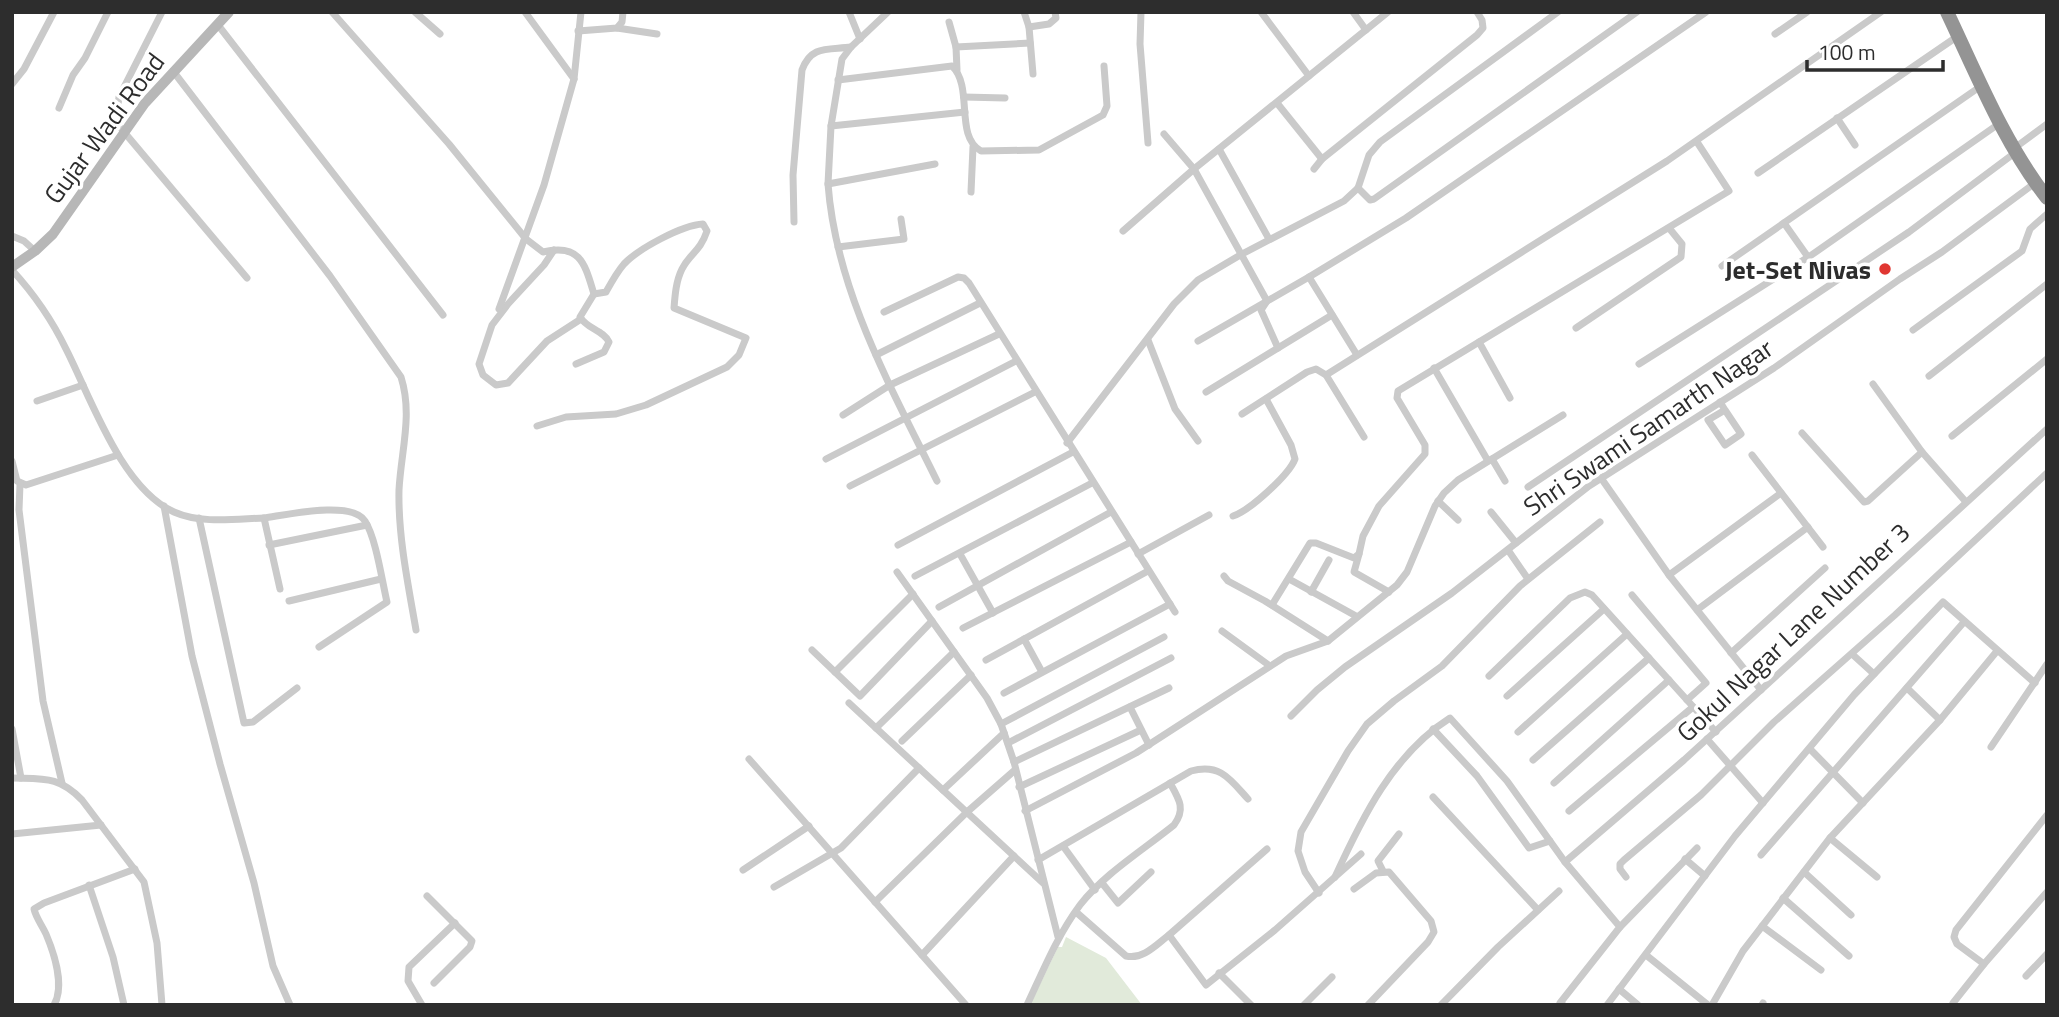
<svg xmlns="http://www.w3.org/2000/svg" width="2059" height="1017" font-family="'Titillium Web',sans-serif">
<style>
.green{fill:#e1eada}
.lines{fill:none;stroke-linecap:round;stroke-linejoin:round}
.street{stroke:#cacaca;stroke-width:7}
.secondary{stroke:#b7b7b7;stroke-width:10}
.highway{stroke:#949494;stroke-width:14}
.poi-dot{fill:#e03732;stroke:#fff;stroke-width:2.5}
.labels{text-anchor:middle;dominant-baseline:central;stroke-width:7;stroke-linejoin:round;paint-order:stroke}
.street-label{font-size:26px;fill:#2d2d2d;stroke:#fff}
.poi-label{font-size:26px;font-weight:bold;fill:#2d2d2d;stroke:#fff;text-anchor:end}
</style>
<rect width="100%" height="100%" fill="#fff"/>
<polygon class="green" points="1066,937 1106,958 1142,1005 1030,1005 1058,947 1062,947"/>
<g class="lines">
<g class="street">
<polyline points="162,12 119,97 117,112 119,126 247,278"/>
<path d="M332,12L449,144L526,239L543,252C581,243 585,265 594,294L580,317C587,329 603,330 609,342L604,352L576,364"/>
<polyline points="415,12 440,34"/>
<polyline points="525,12 574,79"/>
<polyline points="849,12 860,39"/>
<polyline points="888,12 851,47 842,59 831,126 828,184 935,164"/>
<polyline points="1024,12 1029,27 1033,74"/>
<polyline points="1141,12 1140,44 1148,143"/>
<polyline points="1261,12 1309,76"/>
<polyline points="1353,12 1366,30"/>
<polyline points="949,22 956,47 957,70"/>
<polyline points="218,25 443,315"/>
<polyline points="1029,27 1049,24 1056,18 1055,12"/>
<polyline points="617,28 657,34"/>
<polyline points="578,31 617,28 622,22 623,12"/>
<polyline points="1775,34 1807,12"/>
<polyline points="956,47 1030,43"/>
<path d="M173,71L330,276L401,377C413,415 401,451 399,490C398,536 408,584 416,630"/>
<path d="M838,80L952,66C974,87 954,136 981,151L1039,150L1103,115L1107,106L1104,66"/>
<polyline points="12,84 24,69 54,12"/>
<polyline points="964,97 1005,98"/>
<polyline points="1277,103 1322,159"/>
<polyline points="59,108 73,75 85,58 108,12"/>
<polyline points="1837,118 1855,145"/>
<polyline points="831,126 965,112"/>
<polyline points="1164,134 1194,169 1267,301 1261,310 1278,348"/>
<polyline points="2020,144 2047,124"/>
<polyline points="1219,149 1269,239"/>
<polyline points="1314,169 1322,159 1477,35 1483,28 1482,20 1477,12"/>
<polyline points="1758,173 1958,36"/>
<path d="M828,184C836,291 891,387 937,481"/>
<polyline points="1358,188 1370,200 1374,199 1637,12"/>
<polyline points="971,192 973,147"/>
<path d="M794,222L793,175L802,70C811,45 828,50 851,47"/>
<polyline points="1784,223 1808,257"/>
<polyline points="1123,231 1194,169 1388,12"/>
<polyline points="12,236 24,241 35,251"/>
<polyline points="838,247 904,239 901,219"/>
<polyline points="554,250 544,265 508,304 492,325 479,364 483,375 496,385 508,383 547,341 581,319"/>
<polyline points="1722,266 1981,86"/>
<path d="M12,270C34,294 52,320 66,349C91,398 121,488 174,512C201,524 235,519 264,518L280,589"/>
<polyline points="499,309 544,185 574,79 581,12"/>
<polyline points="884,312 958,277 964,278 969,283 1175,612"/>
<polyline points="1576,328 1681,257 1682,244 1669,228"/>
<polyline points="1913,330 2022,251 2030,229 2047,214"/>
<polyline points="1148,340 1175,409 1198,441"/>
<polyline points="1198,341 1309,277"/>
<polyline points="1479,342 1510,398"/>
<polyline points="876,355 980,303"/>
<polyline points="1357,355 1309,277 1406,218 1706,12"/>
<polyline points="1639,364 1810,256 2000,123"/>
<polyline points="1434,368 1488,461"/>
<polyline points="1326,375 1667,161 1881,12"/>
<polyline points="1929,376 2047,284"/>
<polyline points="1873,384 1922,452 1966,502"/>
<polyline points="1206,392 1332,315"/>
<polyline points="37,401 83,385"/>
<polyline points="1720,402 1725,410 1741,434 1725,445 1708,420 1725,410"/>
<polyline points="1242,414 1307,372 1316,369 1326,375 1364,437"/>
<polyline points="843,415 890,385 999,334"/>
<path d="M537,426L566,417L616,414L646,405L727,367L739,355L746,338L674,308C675,295 676,281 682,269C690,253 700,252 707,231L703,224C682,225 638,249 624,264C617,272 611,283 606,292L594,294"/>
<polyline points="1802,433 1864,502 1868,501 1922,452"/>
<polyline points="1952,436 2047,359"/>
<polyline points="1067,443 1174,304 1198,280 1242,254 1344,201 1358,188 1369,155 1380,142 1558,12"/>
<polyline points="1752,455 1823,547"/>
<polyline points="826,459 1016,361"/>
<polyline points="1492,459 1505,481"/>
<polyline points="12,461 17,481 26,485 118,455"/>
<polyline points="1601,478 1669,575 1761,690"/>
<polyline points="20,484 19,510 43,701 62,783"/>
<polyline points="850,486 1035,392"/>
<polyline points="1528,487 1909,232 2016,152"/>
<polyline points="1438,501 1458,520"/>
<polyline points="164,506 192,656 220,764 254,883 273,966 290,1005"/>
<polyline points="1491,512 1516,543"/>
<path d="M1233,516C1249,511 1289,475 1295,459L1291,445L1266,399"/>
<polyline points="199,518 244,723 253,722 297,688"/>
<path d="M264,518C286,515 352,500 365,521C376,538 382,581 387,602L319,647"/>
<polyline points="269,545 367,525"/>
<polyline points="898,545 1073,452"/>
<polyline points="1508,550 1528,579"/>
<polyline points="960,554 993,613"/>
<polyline points="1138,554 1209,515"/>
<polyline points="1359,554 1354,572 1389,592"/>
<polyline points="897,572 987,698 1001,724 1014,762 1058,937"/>
<polyline points="1669,575 1781,493"/>
<polyline points="915,576 1092,483"/>
<polyline points="1224,576 1228,581 1265,601 1328,641"/>
<polyline points="1289,579 1356,616"/>
<polyline points="1311,592 1329,560"/>
<polyline points="1632,595 1706,683 1687,700"/>
<polyline points="289,601 381,579"/>
<polyline points="1272,605 1310,543 1316,543 1354,558 1359,554 1363,536 1379,506 1425,454 1425,445 1397,398 1398,391 1729,191 1697,142"/>
<polyline points="939,607 1111,512"/>
<polyline points="1697,610 1808,527"/>
<polyline points="963,628 1131,542"/>
<polyline points="1222,631 1270,666"/>
<polyline points="1024,639 1042,672"/>
<polyline points="812,650 860,696 932,621"/>
<polyline points="1731,653 1825,568"/>
<polyline points="1852,654 1874,674"/>
<polyline points="986,660 1148,571"/>
<polyline points="835,672 913,594"/>
<polyline points="1489,676 1570,598 1585,592 1592,595 1716,732"/>
<polyline points="1907,688 1940,720"/>
<polyline points="1004,693 1170,604"/>
<polyline points="1507,696 1604,609"/>
<polyline points="849,703 1043,883"/>
<polyline points="1130,707 1149,745"/>
<polyline points="1291,716 1317,690 1345,667 1452,593 1589,486 1774,368 1900,279 1942,252 2035,183"/>
<polyline points="1001,724 1164,637"/>
<polyline points="876,728 954,652"/>
<polyline points="12,729 21,778"/>
<polyline points="1433,729 1477,776 1529,848 1550,841"/>
<polyline points="1518,732 1627,634"/>
<polyline points="1707,739 1763,803"/>
<polyline points="902,741 971,675"/>
<polyline points="1008,743 1171,658"/>
<polyline points="1991,747 2047,664"/>
<polyline points="1810,749 1863,803"/>
<polyline points="749,759 966,1005"/>
<polyline points="1533,760 1649,658"/>
<polyline points="1014,762 1169,688"/>
<path d="M12,778C44,779 59,776 82,800L144,882L157,943L162,1005"/>
<polyline points="1554,783 1669,680"/>
<polyline points="1019,787 1141,730"/>
<polyline points="943,790 1004,733"/>
<polyline points="1433,797 1538,910"/>
<polyline points="1025,811 1136,753 1286,656 1328,641 1397,585 1407,572 1435,506 1444,493 1458,480 1563,415"/>
<polyline points="1569,811 1693,707"/>
<polyline points="12,834 101,825"/>
<polyline points="1830,838 1877,877"/>
<polyline points="1063,846 1095,890"/>
<polyline points="1761,855 1964,622"/>
<polyline points="1685,859 1705,876"/>
<path d="M1038,860L1191,771C1220,763 1230,779 1248,799"/>
<polyline points="1565,862 1684,760 2047,429"/>
<polyline points="743,870 809,826"/>
<polyline points="1383,871 1378,861 1399,834"/>
<polyline points="1804,872 1851,915"/>
<path d="M1335,877C1362,818 1393,754 1450,718L1507,781L1565,862L1620,927L1560,1003L1563,1005"/>
<polyline points="1626,877 1620,869 1620,864 1624,860 1701,795 1774,722 1895,615 2047,473"/>
<polyline points="1102,883 1118,903 1151,872"/>
<polyline points="89,885 113,957 124,1005"/>
<polyline points="774,887 841,848 919,768"/>
<polyline points="1354,889 1376,873 1389,872 1431,921 1434,932 1428,942 1368,1005"/>
<polyline points="1319,893 1305,872 1298,851 1301,832 1348,751 1367,724 1394,701 1442,666 1520,586 1600,522"/>
<polyline points="427,896 472,941 470,947 434,983"/>
<polyline points="1783,898 1849,956"/>
<polyline points="875,902 967,812 1015,770"/>
<path d="M1076,912L1126,956C1143,960 1157,944 1169,935L1206,985L1275,930L1361,854"/>
<polyline points="1762,926 1821,970"/>
<polyline points="1620,927 1697,848"/>
<polyline points="1169,935 1267,849"/>
<polyline points="922,955 1014,856"/>
<polyline points="1646,955 1708,1005"/>
<polyline points="1984,964 1957,944 1954,937 1956,930 2047,815"/>
<polyline points="1219,973 1251,1005"/>
<polyline points="2026,976 2047,954"/>
<polyline points="1619,989 1638,1005"/>
<polyline points="1953,1003 1984,964 2047,892"/>
<path d="M54,1005C65,986 54,953 46,934C42,925 36,918 34,909L44,903L135,869"/>
<polyline points="422,1005 408,981 409,967 455,923"/>
<path d="M1027,1005C1043,971 1057,936 1080,905C1104,874 1143,850 1174,825C1186,809 1179,799 1170,783"/>
<polyline points="1304,1005 1332,977"/>
<polyline points="1441,1005 1498,947 1559,891"/>
<polyline points="1607,1005 1735,836 1854,695 1943,602 2035,683"/>
<polyline points="1712,1005 1743,951 1830,838 1940,720 1997,651"/>
<polyline points="1762,1005 1763,1003"/>
</g>
<polyline class="secondary" points="12,267 35,251 53,234 145,103 229,12"/>
<path class="highway" d="M1947,12C1977,75 2004,143 2047,198"/>
</g>
<circle class="poi-dot" cx="1885" cy="269" r="7"/>
<g class="labels">
<g class="street-label">
<text transform="translate(104 128) rotate(-53)">Gujar Wadi Road</text>
<text transform="translate(1648 427) rotate(-34)">Shri Swami Samarth Nagar</text>
<text transform="translate(1793 632) rotate(-43)">Gokul Nagar Lane Number 3</text>
</g>
<g class="poi-label">
<text x="1871" y="269">Jet-Set Nivas</text>
</g>
</g>
<rect width="2059" height="1017" fill="none" stroke="#2d2d2d" stroke-width="28"/>
<path d="M1807 60v10h136v-10" fill="none" stroke="#2d2d2d" stroke-width="3.5"/>
<text x="1818" y="60" font-size="21" fill="#2d2d2d" stroke="#ffffff" stroke-width="5" paint-order="stroke">100 m</text>
</svg>
